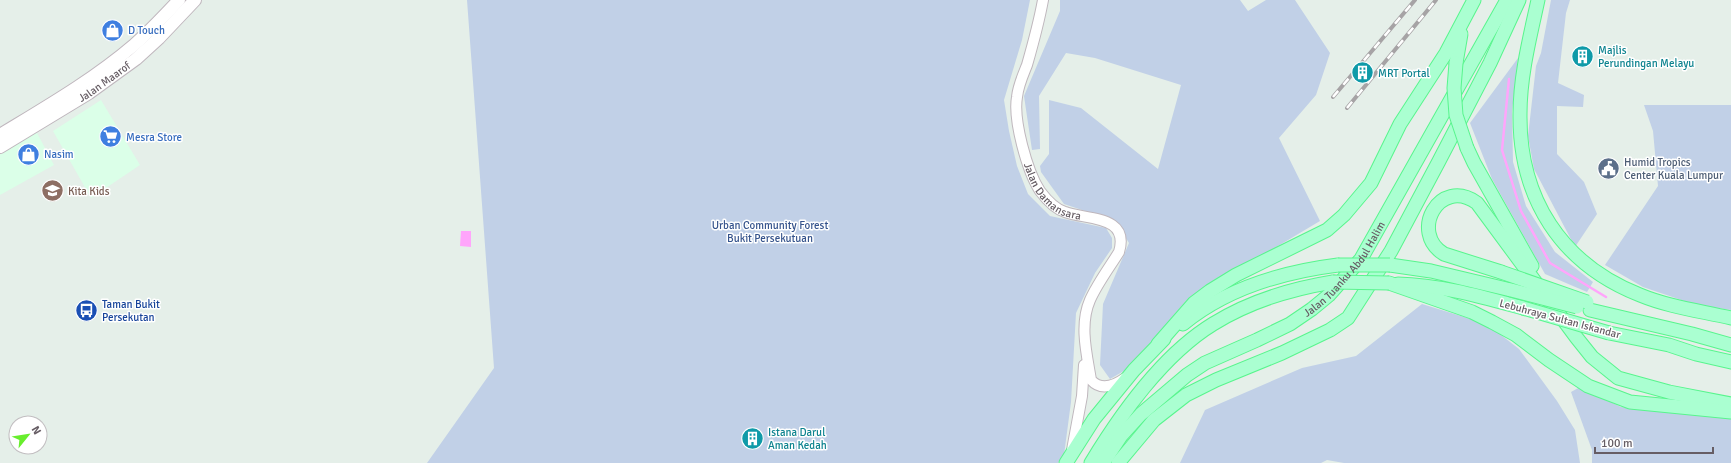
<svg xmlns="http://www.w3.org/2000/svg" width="1731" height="463" font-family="Signika,sans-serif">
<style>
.commercial{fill:#dbffe8}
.green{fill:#c1d0e7}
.water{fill:#ffa5fb}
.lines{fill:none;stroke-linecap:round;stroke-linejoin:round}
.stream{stroke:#ffa5fb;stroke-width:2.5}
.tertiary-casing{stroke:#bfb7bd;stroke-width:12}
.secondary-casing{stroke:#bfb6bd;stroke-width:14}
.primary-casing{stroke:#58f58d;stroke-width:15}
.tertiary{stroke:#fff;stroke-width:10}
.secondary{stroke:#fff;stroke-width:12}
.primary{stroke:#aaffd1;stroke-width:13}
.rail-casing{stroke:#a6a3a5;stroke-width:4}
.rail{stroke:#fff;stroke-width:2.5;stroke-dasharray:8;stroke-linecap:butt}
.primary-bridge-casing{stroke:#58f58d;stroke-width:15;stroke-linecap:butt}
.primary-bridge{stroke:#aaffd1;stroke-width:13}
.labels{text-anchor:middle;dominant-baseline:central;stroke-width:3;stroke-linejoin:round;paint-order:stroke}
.shop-label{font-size:11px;fill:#366cbe;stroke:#fff;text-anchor:start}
.culture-label{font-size:11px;fill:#0d838f;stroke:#fff;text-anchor:start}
.street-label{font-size:11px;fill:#665d64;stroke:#fff}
.service-label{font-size:11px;fill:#4e5e75;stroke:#fff;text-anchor:start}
.education-label{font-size:11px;fill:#785e54;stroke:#fff;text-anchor:start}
.park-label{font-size:11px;fill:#35538c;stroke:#fff}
.transit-label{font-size:11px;fill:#164399;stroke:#fff;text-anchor:start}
</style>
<rect width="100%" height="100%" fill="#e5efe9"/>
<g class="commercial">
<polygon points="101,100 140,165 91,198 53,131"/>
<polygon points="36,131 54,165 0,195 0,150"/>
</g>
<g class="green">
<polygon points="467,0 1030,0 1022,40 1004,100 1009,131 1017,166 1028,194 1050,216 1106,228 1112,238 1112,248 1095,273 1076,313 1071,402 1064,455 1058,463 427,463 494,368"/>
<polygon points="1060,0 1240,0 1248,11 1266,0 1295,0 1330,53 1316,95 1279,138 1320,221 1186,301 1129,368 1110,379 1100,365 1103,304 1129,243 1115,221 1064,204 1041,172 1040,166 1049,154 1049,100 1081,108 1158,169 1181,85 1095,58 1066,53 1039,96 1040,149 1032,150 1024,96 1060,11"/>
<polygon points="1551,0 1570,0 1566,13 1558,83 1584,95 1583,107 1557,106 1557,154 1584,182 1597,214 1575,247 1534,169 1528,136 1536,66 1541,53"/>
<polygon points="1518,58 1512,112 1513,162 1526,206 1555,252 1593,282 1587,292 1545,274 1492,179 1470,123"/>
<polygon points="1644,105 1731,105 1731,310 1696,305 1643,287 1605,265 1658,186 1653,131"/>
<polygon points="1422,304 1487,324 1519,349 1557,401 1575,430 1580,463 1344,463 1327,460 1321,463 1180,463 1205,410 1302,368 1356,356"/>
<polygon points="1580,387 1621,407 1731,418 1731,463 1592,463 1592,450 1571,392"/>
</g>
<polygon class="water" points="461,231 471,231 471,247 460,246"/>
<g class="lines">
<polyline class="stream" points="1509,79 1502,150 1521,211 1550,263 1606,297"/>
<defs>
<g id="tertiary">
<path id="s1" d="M1043,0C1039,22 1033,44 1027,65C1023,75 1018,86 1017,97C1013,120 1027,171 1040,191C1046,199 1055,209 1065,212C1087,220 1130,215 1119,252C1109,268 1097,284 1090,300C1079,325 1087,355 1091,380C1101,391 1114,386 1125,378"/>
<polyline points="1072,450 1082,396 1084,365"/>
</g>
<g id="secondary">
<path d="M0,135C46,107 93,80 134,45C150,31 164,16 179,0"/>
<path id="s2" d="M0,147L89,93L136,59L159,38L195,0"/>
</g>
<g id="primary">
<path d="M1538,0C1530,37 1520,75 1520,114C1519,198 1561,264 1640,295C1669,307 1701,311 1731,318"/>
<polyline points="1456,63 1461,34"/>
<polyline points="1467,148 1474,163 1532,266"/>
<polyline points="1390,265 1431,271 1511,290"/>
<path d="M1501,272L1444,254C1409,233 1439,176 1477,203L1576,337L1592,357L1618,378L1669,392L1731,404"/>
<polyline points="1389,283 1472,312 1492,322 1516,335 1549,360 1588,386 1630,402 1731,412"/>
<path d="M1398,284C1441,285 1482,297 1523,308"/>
<polyline points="1590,310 1692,334 1731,345"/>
<path d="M1183,324C1227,288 1282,272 1338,265"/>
<polyline points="1609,333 1669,345 1696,354 1731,362"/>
<polyline points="1158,344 1194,303 1210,291 1236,275 1327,230 1344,215 1371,183 1400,124 1446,53 1474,0"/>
<polyline points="1066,463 1094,419 1134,370 1164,339"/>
<path d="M1091,463C1120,415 1164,354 1213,324C1250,301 1290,289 1333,282"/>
<path id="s3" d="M1103,463L1121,436L1141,414L1187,375L1205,363L1257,340L1290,324L1312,309L1329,295L1361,259L1507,0"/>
<polyline points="1118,463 1154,420 1186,395 1216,380 1282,353 1330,330 1348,318 1391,251 1439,161 1490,63 1519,0"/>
</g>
</defs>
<use href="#tertiary" class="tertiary-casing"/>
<use href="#secondary" class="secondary-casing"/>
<use href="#primary" class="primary-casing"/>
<use href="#tertiary" class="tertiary"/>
<use href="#secondary" class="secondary"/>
<use href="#primary" class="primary"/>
<defs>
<g id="rail">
<polyline points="1333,97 1415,0"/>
<polyline points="1347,108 1436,0"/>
</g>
</defs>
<use href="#rail" class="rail-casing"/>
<use href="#rail" class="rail"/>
<defs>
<g id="primary-bridge">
<polyline points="1456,63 1454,88 1456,115 1467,148"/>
<polyline points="1338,265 1390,265"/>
<polyline points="1501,272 1587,302"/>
<polyline points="1333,282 1389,283"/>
<polyline points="1511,290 1577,307"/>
<polyline points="1523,308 1609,333"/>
</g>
</defs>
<use href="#primary-bridge" class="primary-bridge-casing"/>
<use href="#primary-bridge" class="primary-bridge"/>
</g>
<defs>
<symbol id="shop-disc" viewBox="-11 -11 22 22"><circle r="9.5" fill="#3f7fe0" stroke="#fff"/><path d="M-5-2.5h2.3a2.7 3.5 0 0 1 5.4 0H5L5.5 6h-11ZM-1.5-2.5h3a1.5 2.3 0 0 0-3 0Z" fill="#fff"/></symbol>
<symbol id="building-disc" viewBox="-11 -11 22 22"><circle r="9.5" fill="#0f9aa8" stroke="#fff"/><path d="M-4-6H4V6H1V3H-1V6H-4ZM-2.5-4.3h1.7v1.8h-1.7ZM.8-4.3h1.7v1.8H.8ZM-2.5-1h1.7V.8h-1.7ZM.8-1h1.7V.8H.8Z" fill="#fff"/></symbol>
<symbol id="supermarket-disc" viewBox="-11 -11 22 22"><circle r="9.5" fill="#3f7fe0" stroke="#fff"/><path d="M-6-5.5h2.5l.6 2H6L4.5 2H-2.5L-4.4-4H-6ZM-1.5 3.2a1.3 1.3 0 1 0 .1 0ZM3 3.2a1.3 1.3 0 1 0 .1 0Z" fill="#fff"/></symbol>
<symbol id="civic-disc" viewBox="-11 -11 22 22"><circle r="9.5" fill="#5c6f8a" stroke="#fff"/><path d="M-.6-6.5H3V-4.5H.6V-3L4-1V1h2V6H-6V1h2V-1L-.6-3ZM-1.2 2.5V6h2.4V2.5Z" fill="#fff"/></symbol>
<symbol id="school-disc" viewBox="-11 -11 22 22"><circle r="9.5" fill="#8d6e63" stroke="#fff"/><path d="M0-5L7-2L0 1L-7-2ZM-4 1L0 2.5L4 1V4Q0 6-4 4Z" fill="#fff"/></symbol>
<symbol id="bus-disc" viewBox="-11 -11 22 22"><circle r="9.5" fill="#1a4fb4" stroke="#fff"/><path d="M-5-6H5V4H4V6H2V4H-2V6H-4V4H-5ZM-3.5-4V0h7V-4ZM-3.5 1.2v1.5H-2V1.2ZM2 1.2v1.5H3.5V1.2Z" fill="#fff"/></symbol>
</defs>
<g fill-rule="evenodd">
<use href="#shop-disc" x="100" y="18" width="25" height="25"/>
<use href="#building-disc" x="1570" y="44" width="25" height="25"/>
<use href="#building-disc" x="1350" y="60" width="25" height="25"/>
<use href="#supermarket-disc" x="98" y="124" width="25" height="25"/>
<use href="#shop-disc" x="16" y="142" width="25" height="25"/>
<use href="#civic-disc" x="1596" y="156" width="25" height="25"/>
<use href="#school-disc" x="40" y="178" width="25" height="25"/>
<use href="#bus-disc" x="74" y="298" width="25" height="25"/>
<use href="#building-disc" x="740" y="426" width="25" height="25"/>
</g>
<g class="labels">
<g class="shop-label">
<text x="128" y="30">D Touch</text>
<text x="126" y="137">Mesra Store</text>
<text x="44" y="154">Nasim</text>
</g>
<g class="culture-label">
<text x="1598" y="50">Majlis<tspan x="1598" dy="13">Perundingan Melayu</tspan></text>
<text x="1378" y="73">MRT Portal</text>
<text x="768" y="432">Istana Darul<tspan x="768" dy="13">Aman Kedah</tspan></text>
</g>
<g class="street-label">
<text stroke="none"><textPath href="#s2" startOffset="123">Jalan Maarof</textPath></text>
<text stroke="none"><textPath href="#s1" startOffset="208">Jalan Damansara</textPath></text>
<text stroke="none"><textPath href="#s3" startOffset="316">Jalan Tuanku Abdul Halim</textPath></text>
<text transform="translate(1560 319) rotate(15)">Lebuhraya Sultan Iskandar</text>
</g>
<g class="service-label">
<text x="1624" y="162">Humid Tropics<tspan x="1624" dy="13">Center Kuala Lumpur</tspan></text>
</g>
<g class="education-label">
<text x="68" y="191">Kita Kids</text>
</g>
<g class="park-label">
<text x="770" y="225">Urban Community Forest<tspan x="770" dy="13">Bukit Persekutuan</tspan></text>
</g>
<g class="transit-label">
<text x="102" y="304">Taman Bukit<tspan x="102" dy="13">Persekutan</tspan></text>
</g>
</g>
<g transform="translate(28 435) rotate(60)"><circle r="19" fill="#ffffff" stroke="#c2bec1"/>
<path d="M0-3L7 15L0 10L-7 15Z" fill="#68ee2d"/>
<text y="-6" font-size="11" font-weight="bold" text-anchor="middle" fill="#665d64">N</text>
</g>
<path d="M1595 447v6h118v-6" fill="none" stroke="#665d64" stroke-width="2"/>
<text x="1601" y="447" font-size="12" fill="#665d64" stroke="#ffffff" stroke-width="3" paint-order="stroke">100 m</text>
</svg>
